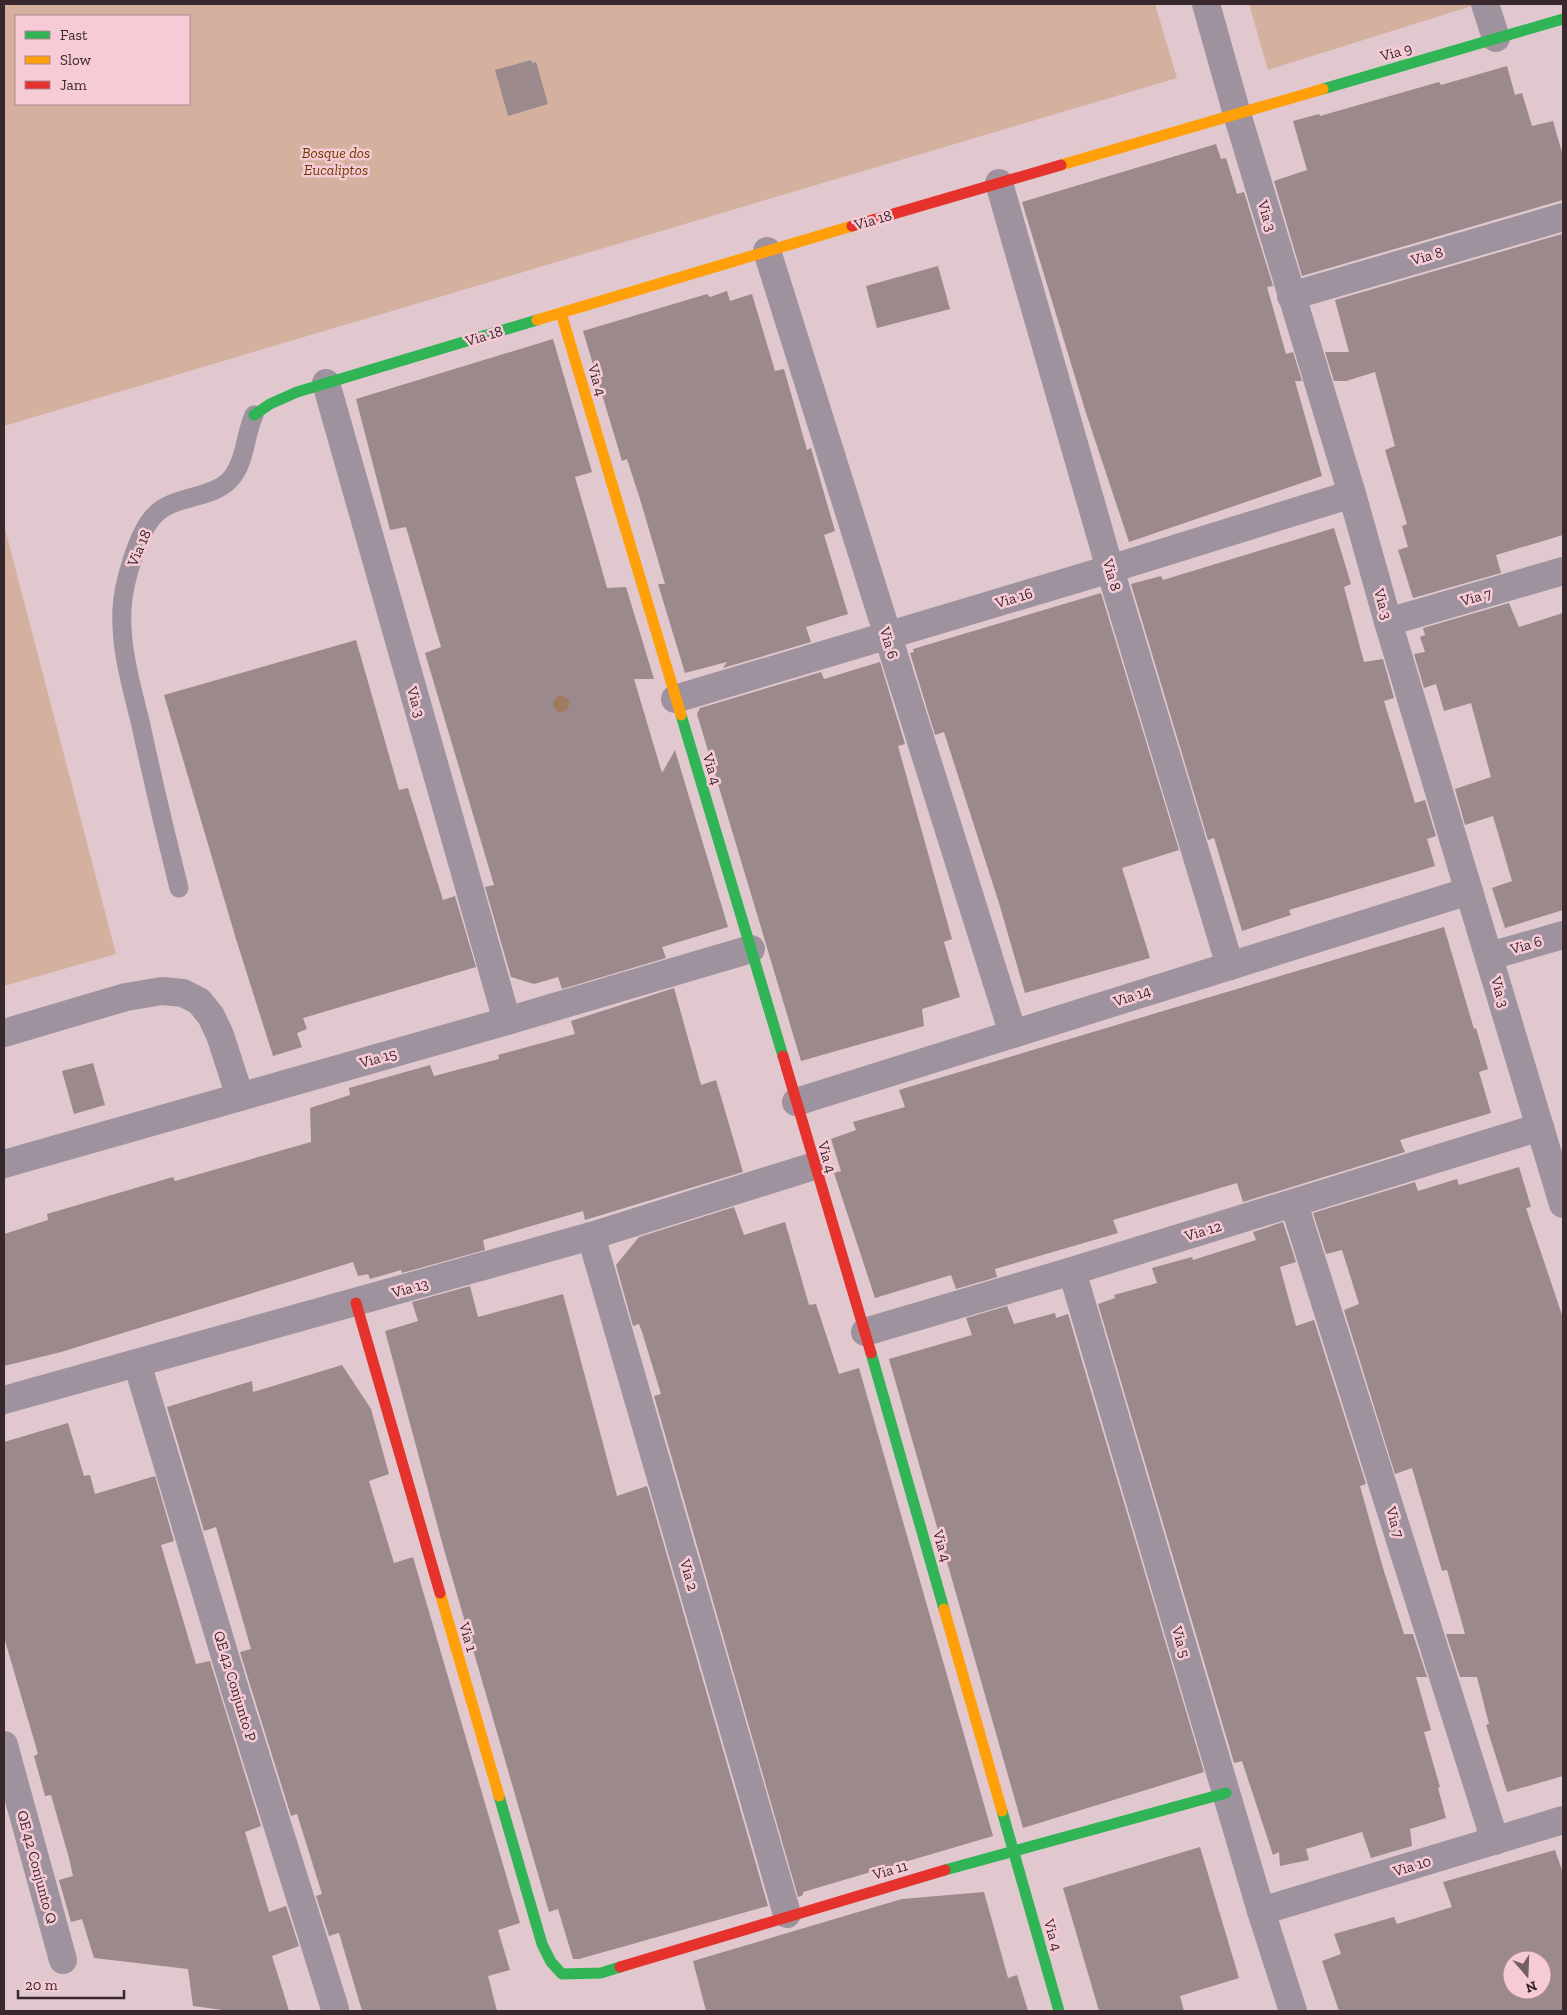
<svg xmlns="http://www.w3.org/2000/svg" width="1567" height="2015" font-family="'Zilla Slab',serif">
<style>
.green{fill:#d4b09e;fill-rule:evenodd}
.building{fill:#9b898b;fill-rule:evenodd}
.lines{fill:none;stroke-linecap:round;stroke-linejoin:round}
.lane{stroke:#9d929e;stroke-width:19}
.street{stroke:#9d929e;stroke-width:28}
.fast{stroke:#30b455;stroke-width:11}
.slow{stroke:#ff9f0a;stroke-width:11}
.jam{stroke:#e5322d;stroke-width:11}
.tree{fill:#a07a5d}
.labels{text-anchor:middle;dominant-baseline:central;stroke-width:5;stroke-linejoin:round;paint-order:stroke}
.street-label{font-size:15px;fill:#38272c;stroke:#f7cbd6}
.park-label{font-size:15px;font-style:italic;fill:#6b3b00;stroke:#f7cbd6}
</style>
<rect width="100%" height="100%" fill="#e0c8ce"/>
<g class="green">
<path d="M4,4H1155L1177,78L4,426ZM16,16H189V104H16Z"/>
<polygon points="1249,4 1478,4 1268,70"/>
<polygon points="4,525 116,954 4,986"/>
</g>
<g class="building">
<polygon points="531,60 532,63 536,62 548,104 508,116 495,70"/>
<polygon points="1507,66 1515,95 1522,93 1532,126 1553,121 1563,156 1563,200 1302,276 1274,181 1307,170 1293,121 1319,114 1320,116 1439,82 1441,85"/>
<polygon points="1216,144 1221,159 1226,158 1237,194 1244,192 1273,286 1267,287 1286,354 1293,352 1302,381 1295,381 1322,476 1129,542 1086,413 1022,202"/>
<polygon points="1562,234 1563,535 1496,555 1501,573 1413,598 1398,550 1408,547 1402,526 1407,524 1385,450 1395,446 1375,372 1346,381 1334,381 1325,352 1349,352 1335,300"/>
<polygon points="938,266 950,309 877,328 866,286"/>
<polygon points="727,291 730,301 752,294 775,371 784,369 807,450 811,448 835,531 824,535 848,614 806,627 811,642 723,668 727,662 685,673 658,584 665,584 640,499 627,459 622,461 583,331 707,294 710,297"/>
<polygon points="553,339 592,472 575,477 598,556 607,588 626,587 654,679 634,679 662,773 675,750 728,927 662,947 666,958 562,989 558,977 534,984 511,977 485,887 494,885 425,653 441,647 406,527 390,530 356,399"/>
<polygon points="1334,528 1351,584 1344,587 1364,662 1383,659 1394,698 1384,701 1415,803 1425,800 1436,836 1427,839 1435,866 1289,910 1291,915 1242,931 1214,838 1208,840 1131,584 1161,576 1163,580"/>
<polygon points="1101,593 1179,850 1122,868 1150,958 1025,993 999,903 944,732 935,735 910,653 914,652 913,649"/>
<polygon points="1509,603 1519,627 1563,613 1563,910 1505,928 1492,888 1512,881 1493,816 1465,825 1455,789 1491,777 1471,703 1444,711 1436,684 1424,688 1414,654 1425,652 1420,637 1425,635 1423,628"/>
<polygon points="356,640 399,790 408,788 443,900 455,896 476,967 303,1018 307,1029 297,1033 302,1047 273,1056 236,939 164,695"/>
<polygon points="880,662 905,744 898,746 952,939 944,942 960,997 922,1009 924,1026 801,1061 697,714 700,708 821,672 824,679"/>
<polygon points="1444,927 1474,1029 1476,1028 1488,1069 1479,1072 1491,1113 1400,1140 1405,1152 1243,1202 1237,1183 1113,1220 1118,1233 995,1269 997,1277 956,1289 951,1275 875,1298 834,1173 841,1171 831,1139 856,1130 853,1122 905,1107 899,1090"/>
<polygon points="674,988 701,1085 716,1080 743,1172 585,1220 583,1211 483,1240 485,1250 402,1273 401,1270 370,1279 368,1274 358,1276 353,1262 61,1352 4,1366 4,1234 48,1220 47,1214 173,1177 175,1181 311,1142 310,1108 350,1095 349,1088 430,1065 434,1076 499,1059 498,1055 575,1034 571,1021"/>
<polygon points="93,1063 105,1105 74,1114 62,1071"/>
<polygon points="1519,1167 1531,1207 1526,1208 1563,1318 1563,1776 1507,1792 1486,1725 1489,1724 1477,1677 1460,1677 1446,1634 1465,1634 1447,1570 1442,1571 1412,1468 1395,1474 1344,1310 1359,1304 1342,1250 1326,1254 1313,1213 1415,1182 1418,1191 1457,1179 1459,1185"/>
<polygon points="734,1207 744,1235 785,1222 809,1305 816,1304 839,1374 859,1368 993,1836 803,1892 803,1895 798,1897 654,1396 661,1394 642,1332 639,1324 633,1326 616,1265 639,1237"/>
<polygon points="1283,1222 1296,1262 1280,1267 1296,1326 1314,1320 1366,1484 1360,1486 1383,1568 1404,1634 1413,1634 1427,1677 1416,1677 1431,1730 1424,1732 1440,1787 1438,1788 1446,1818 1410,1829 1412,1846 1371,1858 1362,1832 1306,1849 1309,1860 1280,1866 1279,1852 1273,1855 1242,1761 1234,1763 1098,1304 1115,1298 1114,1295 1157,1283 1152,1268 1192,1257 1193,1260 1256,1240 1253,1232"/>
<polygon points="470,1286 478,1317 563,1294 617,1496 647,1486 768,1906 579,1959 573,1959 558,1909 549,1912 443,1546 385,1331 418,1321 412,1302"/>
<polygon points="1007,1306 1014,1324 1055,1313 1056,1318 1068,1314 1204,1772 1023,1828 889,1359 972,1335 966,1318"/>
<polygon points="342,1365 371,1409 389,1474 369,1481 394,1563 413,1557 520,1923 498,1930 510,1970 488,1976 497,2011 362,2011 339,1933 329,1936 316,1896 322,1894 297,1814 291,1816 251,1688 240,1652 251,1649 216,1527 204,1531 167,1407 252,1381 253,1392"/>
<polygon points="68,1423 84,1476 90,1475 95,1494 155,1476 174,1541 161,1545 196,1664 210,1661 261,1826 245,1832 269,1912 286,1906 299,1946 272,1956 289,2011 230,2011 193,2006 188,1969 94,1958 82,1919 71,1922 59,1880 73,1876 69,1858 51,1795 45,1796 34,1756 38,1754 4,1637 4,1442"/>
<polygon points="1200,1847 1239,1978 1180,1996 1184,2011 1099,2011 1063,1888"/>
<path d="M1555,1850L1563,1873V2011H1339L1322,1961L1341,1954L1334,1934L1394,1917L1397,1924L1452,1907L1443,1882ZM1512,1960H1542V1990H1512Z"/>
<polygon points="984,1892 1008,1978 1017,1975 1028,2011 706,2011 693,1961 902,1899"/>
</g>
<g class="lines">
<path class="lane" d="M179,888C165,832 152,777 140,721C131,685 120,647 122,609C123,585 137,535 153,517C173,493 215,501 233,476C246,458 245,434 254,415"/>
<g class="street">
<polyline points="1206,4 1237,114 1352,494 1388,622 1563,1204"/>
<polyline points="1485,4 1496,38"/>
<polyline points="999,183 1110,569 1230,966"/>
<polyline points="767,251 1013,1034"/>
<polyline points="1291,296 1563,217"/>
<polyline points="326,383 507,1021"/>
<polyline points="1388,622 1563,571"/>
<polyline points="675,699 1110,569 1352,494"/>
<polyline points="1490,956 1563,935"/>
<polyline points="4,1033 126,997 162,991 183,993 199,1001 211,1016 220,1035 240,1097"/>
<polyline points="796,1102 1469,891"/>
<polyline points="4,1164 507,1021 751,949"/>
<polyline points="1294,1204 1495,1841"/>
<polyline points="591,1236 787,1914"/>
<polyline points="1072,1271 1261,1911 1293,2011"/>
<polyline points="865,1332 1072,1271 1540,1127"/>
<polyline points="137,1363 236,1693 335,2009"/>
<polyline points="4,1400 591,1236 814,1166"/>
<polyline points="4,1745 63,1960"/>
<polyline points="1261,1911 1563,1820"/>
</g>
<g class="fast">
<polyline points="1323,89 1563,19"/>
<polyline points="254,415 270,404 297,392 537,320"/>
<polyline points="681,715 783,1056"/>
<polyline points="871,1353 944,1609"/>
<polyline points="499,1796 542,1944 551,1962 562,1974 601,1973 620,1967"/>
<polyline points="1002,1811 1059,2011"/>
<polyline points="945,1870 1226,1793"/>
</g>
<g class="slow">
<polyline points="1061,165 1323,89"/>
<polyline points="561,313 681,715"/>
<polyline points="537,320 852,226"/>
<polyline points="440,1593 499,1796"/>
<polyline points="944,1609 1002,1811"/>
</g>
<g class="jam">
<polyline points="852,226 1061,165"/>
<polyline points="783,1056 871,1353"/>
<polyline points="356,1303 440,1593"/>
<polyline points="620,1967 945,1870"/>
</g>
</g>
<circle class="tree" cx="561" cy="704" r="8"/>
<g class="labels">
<g class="street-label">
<text transform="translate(1396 52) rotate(-16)">Via 9</text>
<text transform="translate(1267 216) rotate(73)">Via 3</text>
<text transform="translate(873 220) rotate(-16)">Via 18</text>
<text transform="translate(1427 256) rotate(-16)">Via 8</text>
<text transform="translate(484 336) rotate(-17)">Via 18</text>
<text transform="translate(597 380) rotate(74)">Via 4</text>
<text transform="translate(139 548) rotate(-67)">Via 18</text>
<text transform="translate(1112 575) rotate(74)">Via 8</text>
<text transform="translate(1476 597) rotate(-16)">Via 7</text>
<text transform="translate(1014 598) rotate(-17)">Via 16</text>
<text transform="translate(1383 604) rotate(74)">Via 3</text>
<text transform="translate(889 643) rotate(73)">Via 6</text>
<text transform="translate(416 702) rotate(74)">Via 3</text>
<text transform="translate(712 769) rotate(73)">Via 4</text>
<text transform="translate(1526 945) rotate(-16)">Via 6</text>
<text transform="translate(1500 992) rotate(74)">Via 3</text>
<text transform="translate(1132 996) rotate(-18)">Via 14</text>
<text transform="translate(378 1058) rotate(-16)">Via 15</text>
<text transform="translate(827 1157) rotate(74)">Via 4</text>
<text transform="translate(1203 1231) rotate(-17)">Via 12</text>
<text transform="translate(410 1288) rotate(-16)">Via 13</text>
<text transform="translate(1395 1522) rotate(73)">Via 7</text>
<text transform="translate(942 1546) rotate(74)">Via 4</text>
<text transform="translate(689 1575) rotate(74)">Via 2</text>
<text transform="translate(468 1637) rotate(74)">Via 1</text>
<text transform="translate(1181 1642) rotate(74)">Via 5</text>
<text transform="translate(235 1686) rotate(73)">QE 42 Conjunto P</text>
<text transform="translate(1412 1866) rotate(-17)">Via 10</text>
<text transform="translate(37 1867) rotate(75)">QE 42 Conjunto Q</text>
<text transform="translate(890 1870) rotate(-16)">Via 11</text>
<text transform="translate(1053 1935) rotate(74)">Via 4</text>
</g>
<g class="park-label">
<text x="336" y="153">Bosque dos<tspan x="336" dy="17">Eucaliptos</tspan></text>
</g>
</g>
<rect width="1567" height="2015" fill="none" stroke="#38272c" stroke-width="10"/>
<rect x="15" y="15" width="175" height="90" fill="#f7cbd6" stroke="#ab8992"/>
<rect x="25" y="31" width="25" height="8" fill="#30b455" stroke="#ab8992"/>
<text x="60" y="40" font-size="15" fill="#38272c">Fast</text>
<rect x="25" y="56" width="25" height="8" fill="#ff9f0a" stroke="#ab8992"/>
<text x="60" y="65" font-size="15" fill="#38272c">Slow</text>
<rect x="25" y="81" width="25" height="8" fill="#e5322d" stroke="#ab8992"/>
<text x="60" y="90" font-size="15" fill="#38272c">Jam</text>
<g transform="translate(1527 1975) rotate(161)"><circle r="24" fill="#f7cbd6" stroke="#ab8992"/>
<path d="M0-4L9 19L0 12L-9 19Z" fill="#735f65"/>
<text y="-8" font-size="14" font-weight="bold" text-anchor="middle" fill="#38272c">N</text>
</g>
<path d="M18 1990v8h106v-8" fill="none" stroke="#38272c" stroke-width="2.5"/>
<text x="25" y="1990" font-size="15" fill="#38272c" stroke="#f7cbd6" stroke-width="4" paint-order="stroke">20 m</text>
</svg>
